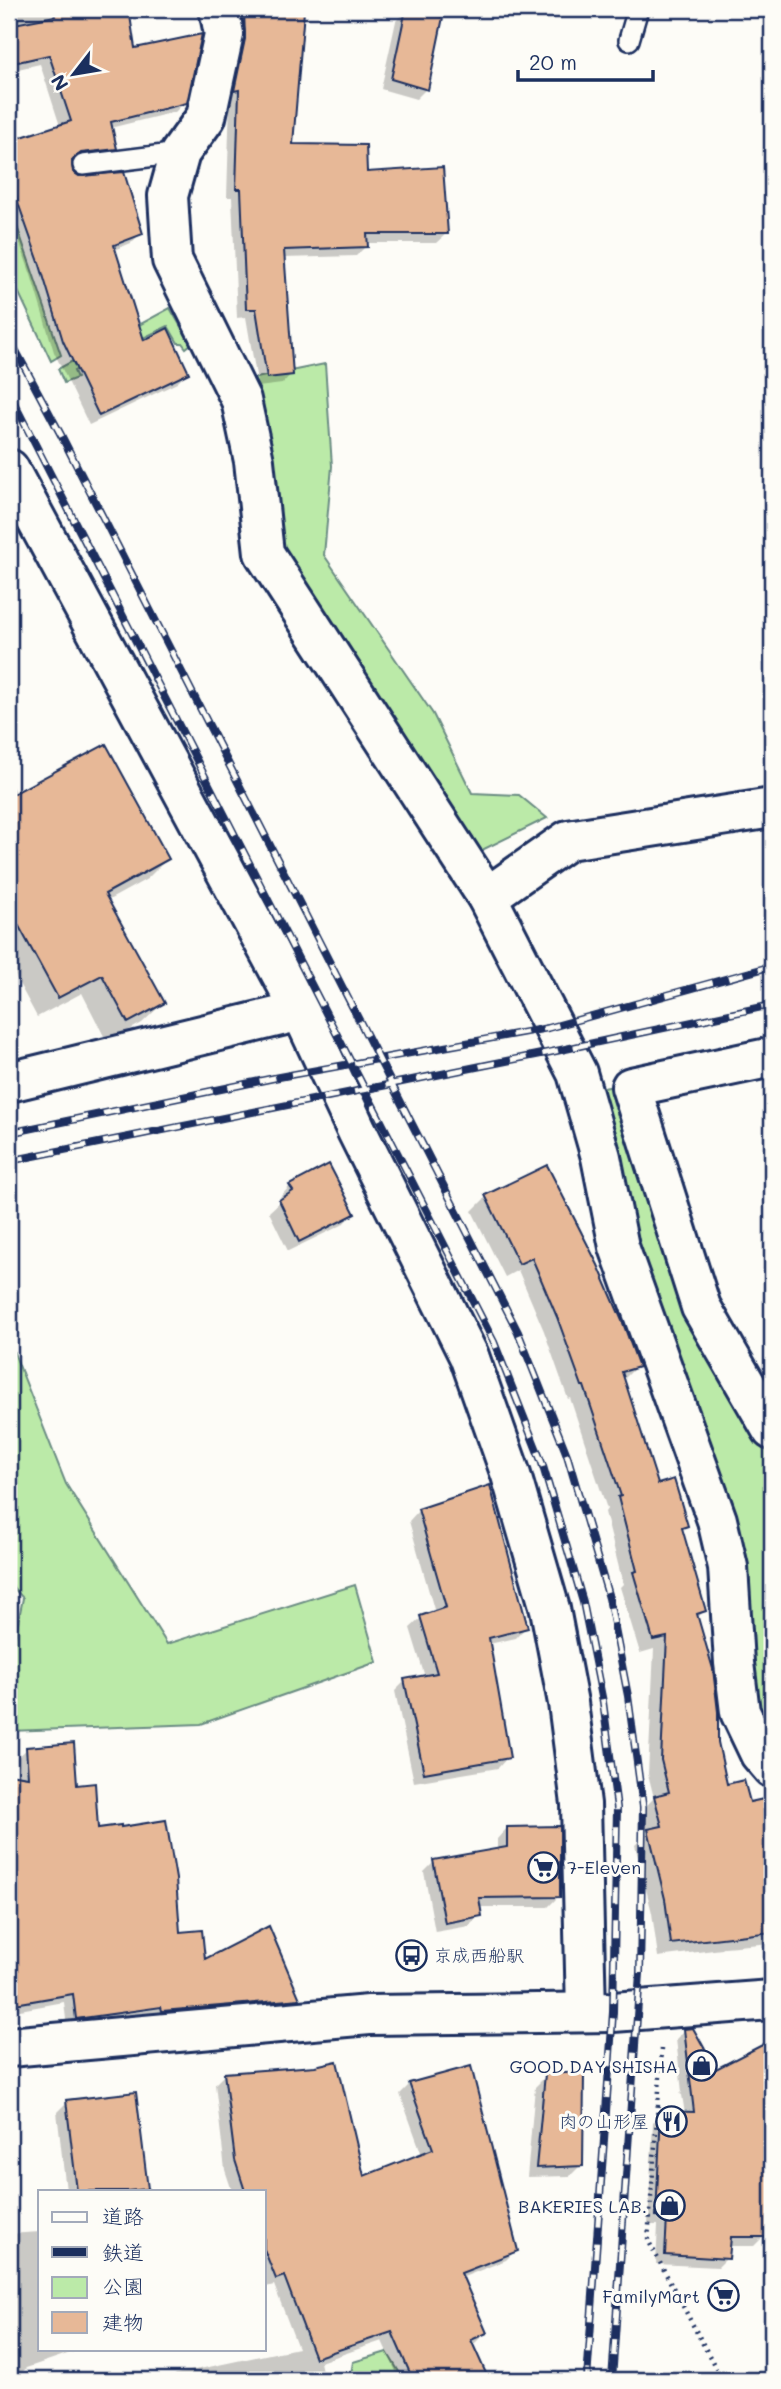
<svg xmlns="http://www.w3.org/2000/svg" width="781" height="2389" font-family="Mali,'Klee One',sans-serif">
<style>
.green{fill:#bbeaa8;stroke:#6b8c83;stroke-width:2}
.shadow{fill:#0003}
.building{fill:#e7b897;stroke:#1b2f5e;stroke-width:2}
.lines{fill:none;stroke-linecap:round;stroke-linejoin:round}
.lane-casing{stroke:#1b2f5e;stroke-width:24}
.street-casing{stroke:#1b2f5e;stroke-width:44}
.secondary-casing{stroke:#1b2f5e;stroke-width:44}
.path{stroke:#1b2f5e;stroke-width:4.5;stroke-dasharray:2 5;stroke-linecap:butt}
.lane{stroke:#fdfcf7;stroke-width:19}
.street{stroke:#fdfcf7;stroke-width:38}
.secondary{stroke:#fdfcf7;stroke-width:38}
.rail-casing{stroke:#1b2f5e;stroke-width:8}
.rail{stroke:#fdfcf7;stroke-width:5;stroke-dasharray:16;stroke-linecap:butt}
.labels{text-anchor:middle;dominant-baseline:central;stroke-width:6;stroke-linejoin:round;paint-order:stroke}
.poi-label{font-size:18px;fill:#1b2f5e;stroke:#fdfcf7;text-anchor:end}
</style>
<rect width="100%" height="100%" fill="#fdfcf7"/>
<filter id="ink" filterUnits="userSpaceOnUse"><feTurbulence type="fractalNoise" baseFrequency=".0143" numOctaves="2"/><feDisplacementMap in="SourceGraphic" scale="14" xChannelSelector="R" yChannelSelector="G"/><feConvolveMatrix kernelMatrix="1 2 1 2 8 2 1 2 1" color-interpolation-filters="sRGB"/></filter>
<g filter="url(#ink)">
<g class="green">
<polygon points="9,203 61,355 51,361 9,272"/>
<polygon points="170,308 191,344 186,348 182,343 178,343 168,326 74,371 77,378 64,383 58,369"/>
<polygon points="325,364 332,466 324,555 433,714 472,793 519,795 547,818 476,853 285,557 251,379"/>
<polygon points="621,1085 692,1316 772,1451 772,1753 765,1741 632,1247 591,1090"/>
<polygon points="9,1340 66,1484 167,1644 355,1585 377,1662 201,1724 9,1731 9,1667 23,1598 9,1583"/>
<polygon points="387,2352 404,2380 350,2380 353,2362"/>
</g>
<g class="shadow">
<polygon points="9,9 127,9 134,50 185,102 175,112 110,128 115,148 105,158 70,162 72,174 141,233 131,243 114,250 143,342 187,373 177,383 89,425 54,352 31,275 9,213 9,143 60,126 40,64 9,71"/>
<polygon points="245,10 291,146 365,174 446,234 436,243 366,243 366,246 356,256 283,258 291,374 282,384 258,387 246,317 237,318 232,197 227,197 230,98 226,99 235,19"/>
<polygon points="406,10 426,89 416,99 381,89 396,21"/>
<polygon points="9,780 16,794 167,859 147,879 107,901 163,1003 142,1023 107,1042 82,993 37,1017 9,965"/>
<polygon points="546,1167 637,1366 623,1380 657,1486 686,1525 681,1530 704,1611 697,1618 716,1742 726,1786 748,1804 772,1798 772,1943 725,1947 722,1949 658,1957 652,1913 635,1845 647,1833 641,1811 654,1798 648,1774 654,1649 640,1653 620,1587 623,1584 605,1512 607,1509 570,1398 568,1399 544,1331 518,1270 505,1277 472,1211 486,1197"/>
<polygon points="290,1186 352,1214 342,1225 288,1251 269,1212 282,1200 280,1197"/>
<polygon points="419,1510 526,1627 516,1638 489,1644 508,1757 498,1768 414,1782 395,1691 405,1681 425,1677 410,1628 421,1618 435,1613 409,1521"/>
<polygon points="27,1749 76,1787 97,1830 178,1934 203,1961 298,1999 289,2008 67,2028 64,2002 9,2012 9,1776 19,1778 17,1758"/>
<polygon points="507,1828 559,1896 548,1907 478,1907 480,1915 469,1926 435,1932 424,1872 434,1862 497,1850 497,1839"/>
<polygon points="685,2030 715,2071 772,2041 772,2221 763,2226 763,2237 754,2246 728,2246 727,2258 718,2267 656,2264 658,2225 648,2225 653,2122 662,2113 685,2114 682,2095 680,2094 682,2092 676,2039"/>
<polygon points="225,2074 362,2178 422,2155 400,2094 410,2084 516,2250 506,2260 461,2278 485,2333 475,2343 398,2376 382,2341 320,2362 324,2380 170,2380 176,2374 298,2348 274,2285 266,2287 264,2284 264,2191 232,2191 225,2170 215,2084"/>
<polygon points="546,2076 581,2165 570,2176 527,2177 535,2087"/>
<polygon points="67,2102 146,2188 143,2191 66,2191 57,2112"/>
<polygon points="40,2232 40,2349 82,2349 26,2368 17,2379 9,2379 9,2234"/>
</g>
<g class="building">
<polygon points="53,9 129,9 135,48 202,34 187,103 111,122 117,149 81,153 72,161 73,172 79,176 124,172 143,234 114,245 144,340 168,328 189,373 99,416 63,341 40,265 17,200 9,164 9,141 71,121 49,55 9,64 9,25 55,16"/>
<polygon points="244,9 304,11 293,144 366,145 367,172 443,167 448,234 367,234 368,247 284,250 293,375 267,378 256,309 246,309 241,189 236,189 239,90 234,91 245,39"/>
<polygon points="406,9 443,17 428,90 391,79"/>
<polygon points="106,744 169,859 105,894 165,1003 128,1023 102,975 58,998 9,908 9,796"/>
<polygon points="329,1164 355,1214 299,1242 279,1200 293,1191 289,1185"/>
<polygon points="547,1165 598,1265 623,1323 639,1367 622,1372 658,1484 674,1479 688,1526 682,1528 706,1611 697,1614 713,1669 718,1712 718,1742 727,1784 744,1780 750,1802 768,1798 772,1817 772,1932 671,1944 665,1899 648,1829 662,1826 654,1796 669,1792 661,1760 667,1637 653,1640 633,1572 637,1571 618,1497 621,1496 584,1386 582,1386 557,1317 532,1258 519,1264 485,1195"/>
<polygon points="490,1485 528,1628 489,1638 510,1758 424,1773 404,1679 437,1673 420,1616 446,1607 418,1509"/>
<polygon points="74,1743 77,1785 95,1783 98,1828 121,1825 121,1827 166,1820 176,1879 180,1932 202,1930 205,1959 269,1926 300,1999 162,2011 161,2007 76,2019 73,1994 9,2005 9,1774 28,1777 26,1747"/>
<polygon points="560,1826 560,1897 479,1898 482,1916 445,1923 433,1860 507,1847 507,1827"/>
<polygon points="693,2028 716,2069 772,2040 772,2237 731,2237 729,2259 665,2255 667,2217 656,2216 661,2111 694,2112 684,2029"/>
<polygon points="337,2061 364,2176 433,2149 409,2083 471,2066 518,2251 461,2273 487,2333 471,2340 489,2380 413,2380 392,2332 315,2358 284,2276 276,2279 264,2249 264,2191 245,2191 235,2160 224,2073 315,2066"/>
<polygon points="584,2072 583,2166 536,2168 545,2074"/>
<polygon points="136,2092 148,2189 127,2191 77,2191 66,2100"/>
</g>
<g class="lines">
<defs>
<g id="lane">
<polyline points="629,40 638,9"/>
<polyline points="83,165 180,153"/>
</g>
<g id="street">
<polyline points="219,9 224,34 206,117 180,153 168,196 172,260 241,400 254,461 264,553 487,897 577,1073 601,1157 619,1247 717,1520 728,1567 734,1663 740,1712 760,1754 772,1768"/>
<polyline points="9,469 301,1011 357,1131 469,1356 511,1475 550,1609 568,1703 581,1804 586,2012"/>
<polyline points="487,897 568,840 772,808"/>
<polyline points="772,1057 631,1087 701,1307 772,1430"/>
<polyline points="9,1082 301,1011"/>
</g>
<polyline id="secondary" points="9,2047 369,2015 613,2012 772,2000"/>
</defs>
<use href="#lane" class="lane-casing"/>
<use href="#street" class="street-casing"/>
<use href="#secondary" class="secondary-casing"/>
<polyline class="path" points="662,2049 648,2240 722,2380"/>
<use href="#lane" class="lane"/>
<use href="#street" class="street"/>
<use href="#secondary" class="secondary"/>
<defs>
<g id="rail">
<polyline points="9,338 61,435 518,1332 567,1455 609,1598 628,1696 643,1807 640,1973 612,2380"/>
<polyline points="9,393 494,1342 542,1463 583,1602 603,1702 617,1808 613,2012 587,2380"/>
<polyline points="9,1133 279,1077 548,1028 772,966"/>
<polyline points="9,1161 556,1051 772,1005"/>
</g>
</defs>
<use href="#rail" class="rail-casing"/>
<use href="#rail" class="rail"/>
</g>
</g>
<defs>
<symbol id="supermarket-ring" viewBox="-11 -11 22 22"><circle r="9.5" fill="#fdfcf7" stroke="#1b2f5e" stroke-width="1.5"/><path d="M-6-5.5h2.5l.6 2H6L4.5 2H-2.5L-4.4-4H-6ZM-1.5 3.2a1.3 1.3 0 1 0 .1 0ZM3 3.2a1.3 1.3 0 1 0 .1 0Z" fill="#1b2f5e"/></symbol>
<symbol id="bus-ring" viewBox="-11 -11 22 22"><circle r="9.5" fill="#fdfcf7" stroke="#1b2f5e" stroke-width="1.5"/><path d="M-5-6H5V4H4V6H2V4H-2V6H-4V4H-5ZM-3.5-4V0h7V-4ZM-3.5 1.2v1.5H-2V1.2ZM2 1.2v1.5H3.5V1.2Z" fill="#1b2f5e"/></symbol>
<symbol id="shop-ring" viewBox="-11 -11 22 22"><circle r="9.5" fill="#fdfcf7" stroke="#1b2f5e" stroke-width="1.5"/><path d="M-5-2.5h2.3a2.7 3.5 0 0 1 5.4 0H5L5.5 6h-11ZM-1.5-2.5h3a1.5 2.3 0 0 0-3 0Z" fill="#1b2f5e"/></symbol>
<symbol id="restaurant-ring" viewBox="-11 -11 22 22"><circle r="9.5" fill="#fdfcf7" stroke="#1b2f5e" stroke-width="1.5"/><path d="M-5-6h1v4h1v-4h1v4h1v-4h1v5L-1.5 .5V6h-2V.5L-5-1ZM5-6V6H3V1.5H1.5Q1.5-4 5-6Z" fill="#1b2f5e"/></symbol>
</defs>
<g fill-rule="evenodd">
<use href="#supermarket-ring" x="526" y="1850" width="35" height="35"/>
<use href="#bus-ring" x="394" y="1938" width="35" height="35"/>
<use href="#shop-ring" x="684" y="2048" width="35" height="35"/>
<use href="#restaurant-ring" x="654" y="2104" width="35" height="35"/>
<use href="#shop-ring" x="652" y="2188" width="35" height="35"/>
<use href="#supermarket-ring" x="706" y="2278" width="35" height="35"/>
</g>
<g class="labels">
<g class="poi-label">
<text x="567" y="1867" text-anchor="start">7-Eleven</text>
<text x="434" y="1955" text-anchor="start">京成西船駅</text>
<text x="678" y="2066">GOOD DAY SHISHA</text>
<text x="649" y="2121">肉の山形屋</text>
<text x="647" y="2206">BAKERIES LAB.</text>
<text x="700" y="2296">FamilyMart</text>
</g>
</g>
<rect width="781" height="2389" fill="none" stroke="#fdfcf7" stroke-width="35"/>
<rect x="18" y="18" width="746" height="2354" fill="none" stroke="#1b2f5e" stroke-width="2.5" filter="url(#ink)"/>
<rect x="38" y="2190" width="228" height="161" fill="#fdfcf7" stroke="#a3aaba" stroke-width="2"/>
<rect x="52" y="2212" width="35" height="10" fill="#fdfcf7" stroke="#a3aaba" stroke-width="2"/>
<text x="102" y="2224" font-size="21" fill="#1b2f5e">道路</text>
<rect x="52" y="2247" width="35" height="10" fill="#1b2f5e" stroke="#a3aaba" stroke-width="2"/>
<text x="102" y="2260" font-size="21" fill="#1b2f5e">鉄道</text>
<rect x="52" y="2277" width="35" height="21" fill="#bbeaa8" stroke="#a3aaba" stroke-width="2"/>
<text x="102" y="2294" font-size="21" fill="#1b2f5e">公園</text>
<rect x="52" y="2312" width="35" height="21" fill="#e7b897" stroke="#a3aaba" stroke-width="2"/>
<text x="102" y="2330" font-size="21" fill="#1b2f5e">建物</text>
<g transform="translate(74 74) rotate(239)" stroke="#fdfcf7" stroke-width="5" paint-order="stroke">
<path d="M0-5L12 26L0 18L-12 26Z" fill="#1b2f5e"/>
<text y="-10" font-size="19" font-weight="bold" text-anchor="middle" fill="#1b2f5e">N</text>
</g>
<path d="M518 70v10h135v-10" fill="none" stroke="#1b2f5e" stroke-width="3.5"/>
<text x="529" y="70" font-size="21" fill="#1b2f5e" stroke="#fdfcf7" stroke-width="5" paint-order="stroke">20 m</text>
</svg>
